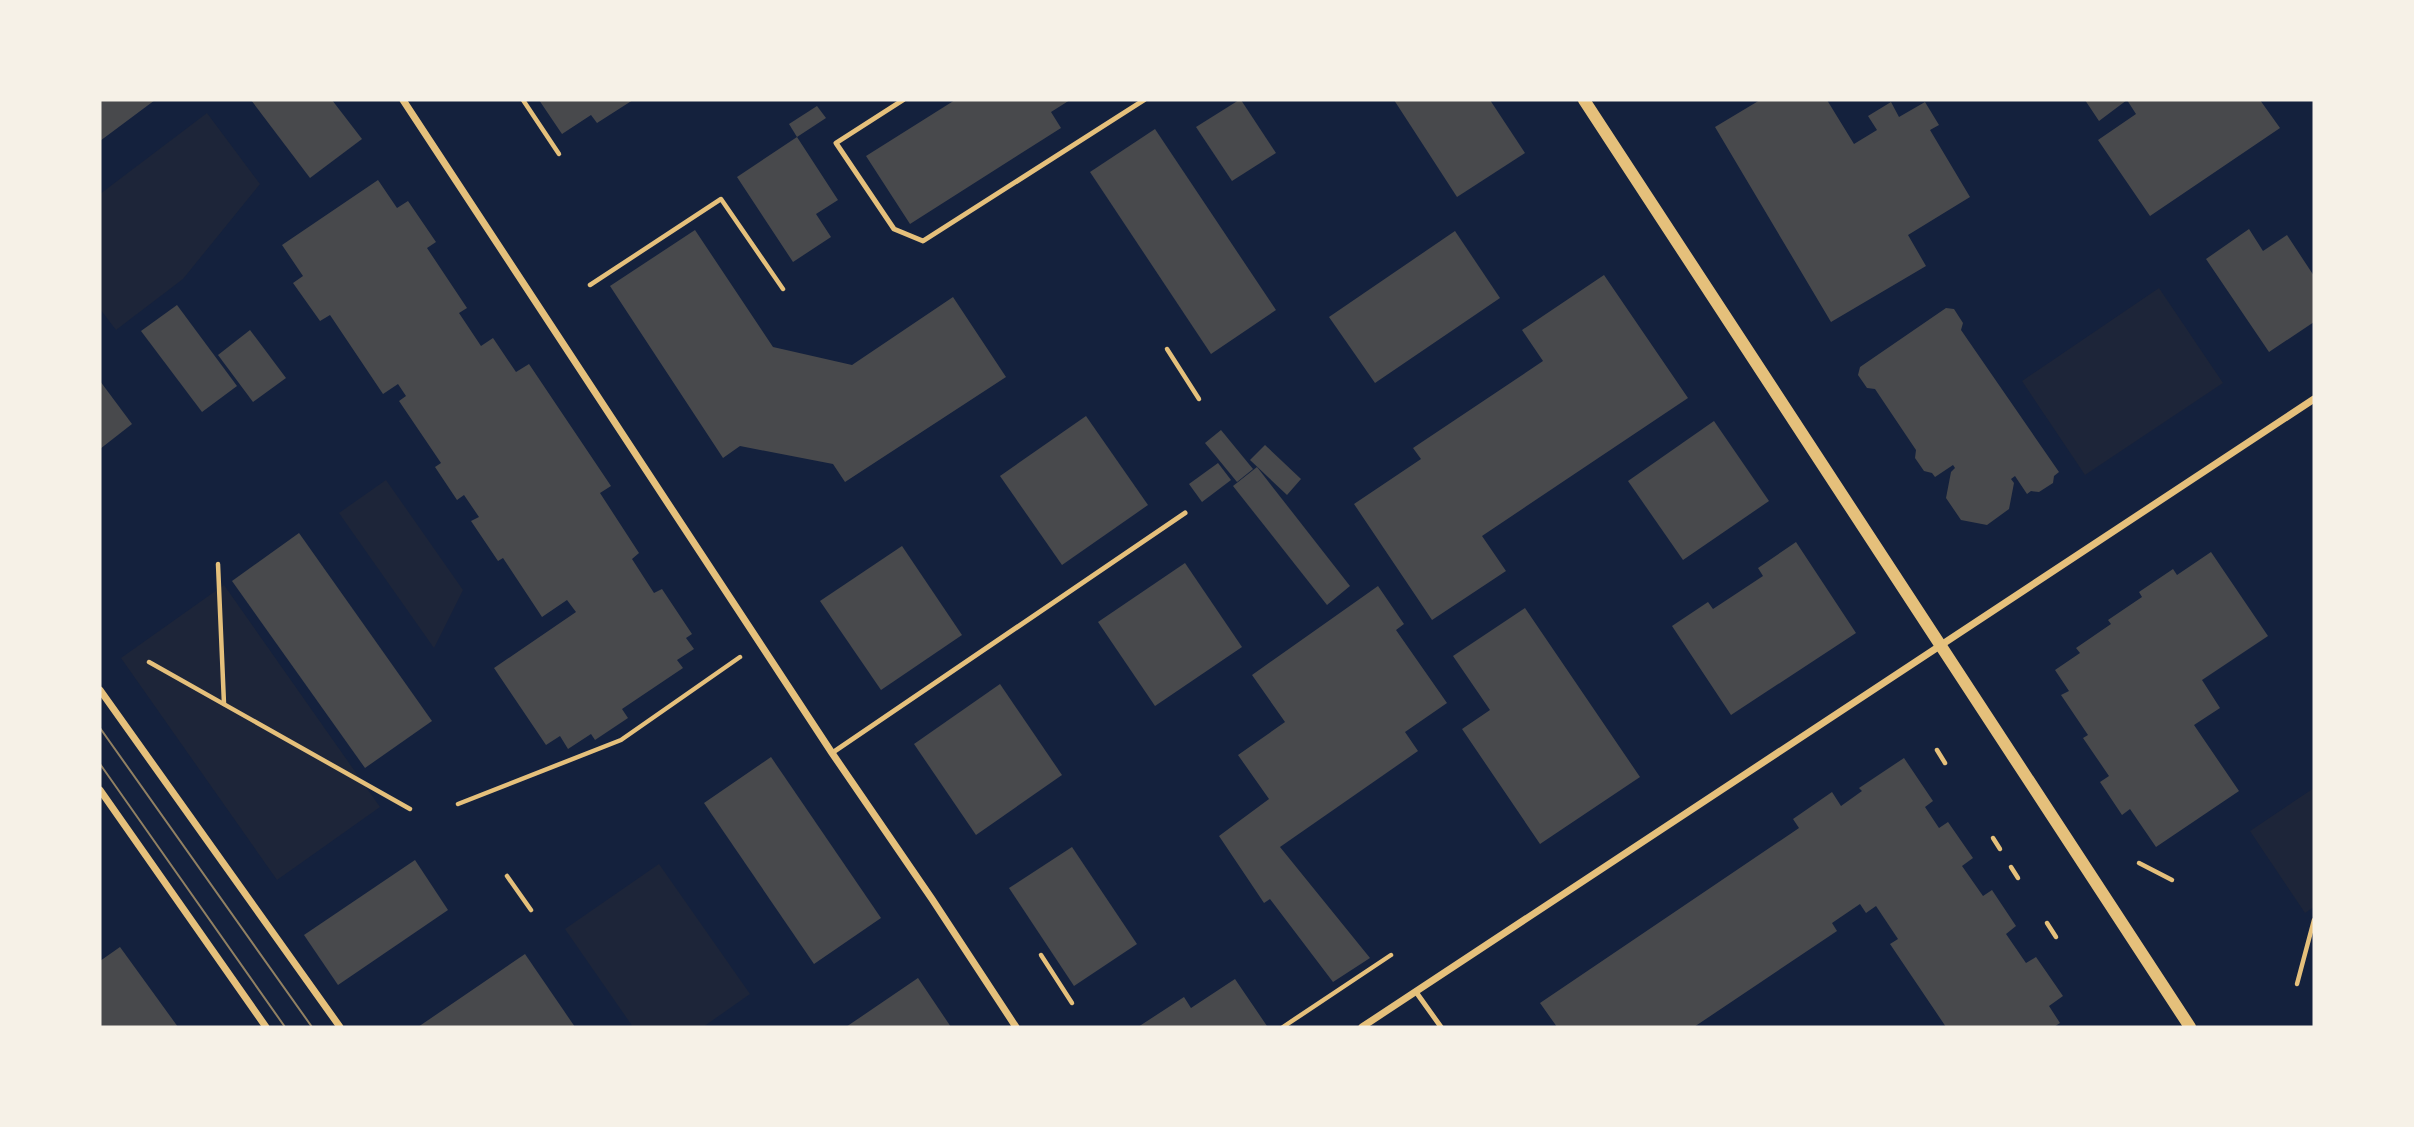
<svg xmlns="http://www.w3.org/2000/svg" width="2414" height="1127" font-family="'Crimson Pro',serif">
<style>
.green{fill:#1d2539}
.building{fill:#48494c}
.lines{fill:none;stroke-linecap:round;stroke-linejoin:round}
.path{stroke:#e5c07b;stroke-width:4.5}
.service{stroke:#e5c07b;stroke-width:5}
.minor{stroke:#e5c07b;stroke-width:7}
.tertiary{stroke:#e5c07b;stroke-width:12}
.tram{stroke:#918062;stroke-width:2}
</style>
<rect width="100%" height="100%" fill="#14213d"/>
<g class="green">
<polygon points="207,113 260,184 183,279 116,330 100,309 100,194"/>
<polygon points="2159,288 2223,383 2085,475 2022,381"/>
<polygon points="386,480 463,590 434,648 339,513"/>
<polygon points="224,585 380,807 277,880 121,658"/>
<polygon points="2314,788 2314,907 2305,913 2250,831"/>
<polygon points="659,864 750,994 703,1027 633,1027 565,929"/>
</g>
<g class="building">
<polygon points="100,100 155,100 100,141"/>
<polygon points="251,100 332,100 362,139 310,178"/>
<polygon points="539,100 633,100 597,123 591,115 562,134"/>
<polygon points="955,100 1070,100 1051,112 1061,128 910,224 866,156"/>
<polygon points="1239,100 1241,100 1276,153 1232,181 1196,127"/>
<polygon points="1394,100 1490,100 1525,153 1457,197"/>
<polygon points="1760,100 1827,100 1854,144 1877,130 1868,116 1891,102 1899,117 1925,102 1939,125 1930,130 1970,197 1908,235 1926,266 1831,322 1715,127"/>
<polygon points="2085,100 2260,100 2280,128 2150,216 2098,140 2136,114 2127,100 2099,121"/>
<polygon points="817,106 826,118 797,137 789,124"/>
<polygon points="1155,129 1276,310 1211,354 1090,172"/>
<polygon points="797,137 838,200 816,214 831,237 793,262 737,177"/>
<polygon points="378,180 397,208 408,201 436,242 427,248 467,308 459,313 481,346 493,338 516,372 529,364 611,486 600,493 639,553 632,559 654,593 662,589 692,634 686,638 694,649 677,660 683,668 622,709 628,718 595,740 591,734 568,749 560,736 546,745 494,668 576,612 567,600 542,617 503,558 498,561 471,521 479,517 464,495 457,500 435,467 441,463 399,401 406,396 398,384 383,394 330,315 320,321 293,283 303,276 282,245"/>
<polygon points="2249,229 2263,251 2287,235 2314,276 2314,322 2269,352 2206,259"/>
<polygon points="695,230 773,347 852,365 953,297 1006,377 845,482 833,464 740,446 723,458 610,286"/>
<polygon points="1455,231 1500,298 1375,383 1329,317"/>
<polygon points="1604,275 1688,398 1482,536 1506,571 1432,620 1354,504 1421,459 1413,448 1543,361 1522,330"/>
<polygon points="177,305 237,386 202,412 141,331"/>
<polygon points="1946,308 1954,309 1963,323 1961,330 2059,472 2054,476 2053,483 2039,492 2031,491 2027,494 2015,476 2011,479 2014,483 2009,509 1987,525 1961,520 1946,498 1951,472 1955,468 1953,465 1935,477 1932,473 1924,471 1915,458 1916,450 1875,389 1867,388 1858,375 1860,367"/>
<polygon points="250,330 286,378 253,402 218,355"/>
<polygon points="100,381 132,424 100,449"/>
<polygon points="1086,416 1148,505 1062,565 1000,476"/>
<polygon points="1714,421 1769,501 1683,560 1628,481"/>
<polygon points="1221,430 1253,469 1237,482 1205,443"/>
<polygon points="1265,445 1301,479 1287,495 1250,460"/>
<polygon points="1218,463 1231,480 1202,502 1189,484"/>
<polygon points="1257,467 1350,586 1327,605 1233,486"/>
<polygon points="299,533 432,721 365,768 232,581"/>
<polygon points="1796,542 1856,633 1731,715 1672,626 1708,602 1713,609 1763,576 1758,568"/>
<polygon points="902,546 962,635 881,690 820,601"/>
<polygon points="2211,552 2268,636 2202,680 2220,708 2194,725 2239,791 2156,847 2130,809 2122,815 2100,782 2109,776 2083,738 2088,735 2061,695 2069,691 2055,670 2080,653 2076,648 2111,624 2108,620 2142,597 2139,592 2173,569 2177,575"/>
<polygon points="1185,563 1242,647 1155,706 1098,622"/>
<polygon points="1378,586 1404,624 1396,630 1447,703 1405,732 1418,751 1280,847 1370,958 1333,982 1270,899 1264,903 1219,836 1269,799 1238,755 1285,722 1252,675"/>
<polygon points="1525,608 1640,777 1540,844 1462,729 1490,710 1453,656"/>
<polygon points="1000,684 1062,775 976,835 914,744"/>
<polygon points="771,757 881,918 814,964 704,803"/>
<polygon points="1904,758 1933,801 1925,807 1939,828 1948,822 1973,858 1962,866 1983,896 1992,890 2016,926 2006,934 2026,963 2036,957 2063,996 2049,1006 2060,1023 2054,1027 1946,1027 1890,944 1898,939 1876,906 1866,913 1860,904 1832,923 1837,931 1694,1027 1557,1027 1540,1003 1799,828 1793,819 1832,792 1841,806 1862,791 1859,788"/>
<polygon points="1072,847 1137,944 1074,986 1009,888"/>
<polygon points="415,860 448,910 338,985 304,935"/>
<polygon points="120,947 178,1027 100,1027 100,961"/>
<polygon points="525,954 575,1027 418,1027"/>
<polygon points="918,978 951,1027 846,1027"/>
<polygon points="1235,979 1267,1026 1265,1027 1138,1027 1184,997 1191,1008"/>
</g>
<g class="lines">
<g class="path">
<polyline points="523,100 559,154"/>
<polyline points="590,285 721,199 783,289"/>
<polyline points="1167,349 1199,399"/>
<polyline points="218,564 224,704"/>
<polyline points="149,662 410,809"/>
<polyline points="1937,750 1945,763"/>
<polyline points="458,804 621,740 740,657"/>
<polyline points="1993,838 2000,849"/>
<polyline points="2139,863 2172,880"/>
<polyline points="2011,867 2018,878"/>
<polyline points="507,876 531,910"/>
<polyline points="2047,923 2056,937"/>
<polyline points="1041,955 1072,1003"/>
<polyline points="2297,984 2314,920"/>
<polyline points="1283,1027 1391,955"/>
</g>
<g class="service">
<polyline points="903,100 836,143 894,229 923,241 1144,100"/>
<polyline points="832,753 1185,513"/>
<polyline points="1416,992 1441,1027"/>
</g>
<g class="minor">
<polyline points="403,100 832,753 932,899 1016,1027"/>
<polyline points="100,690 340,1027"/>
<polyline points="100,790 266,1027"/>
<polyline points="1362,1027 2314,399"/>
</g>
<polyline class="tertiary" points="1584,100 2190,1027"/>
<g class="tram">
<polyline points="100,728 312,1027"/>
<polyline points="100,764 285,1027"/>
</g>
</g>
<rect width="2414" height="1127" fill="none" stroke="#f6f1e7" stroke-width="203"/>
</svg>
